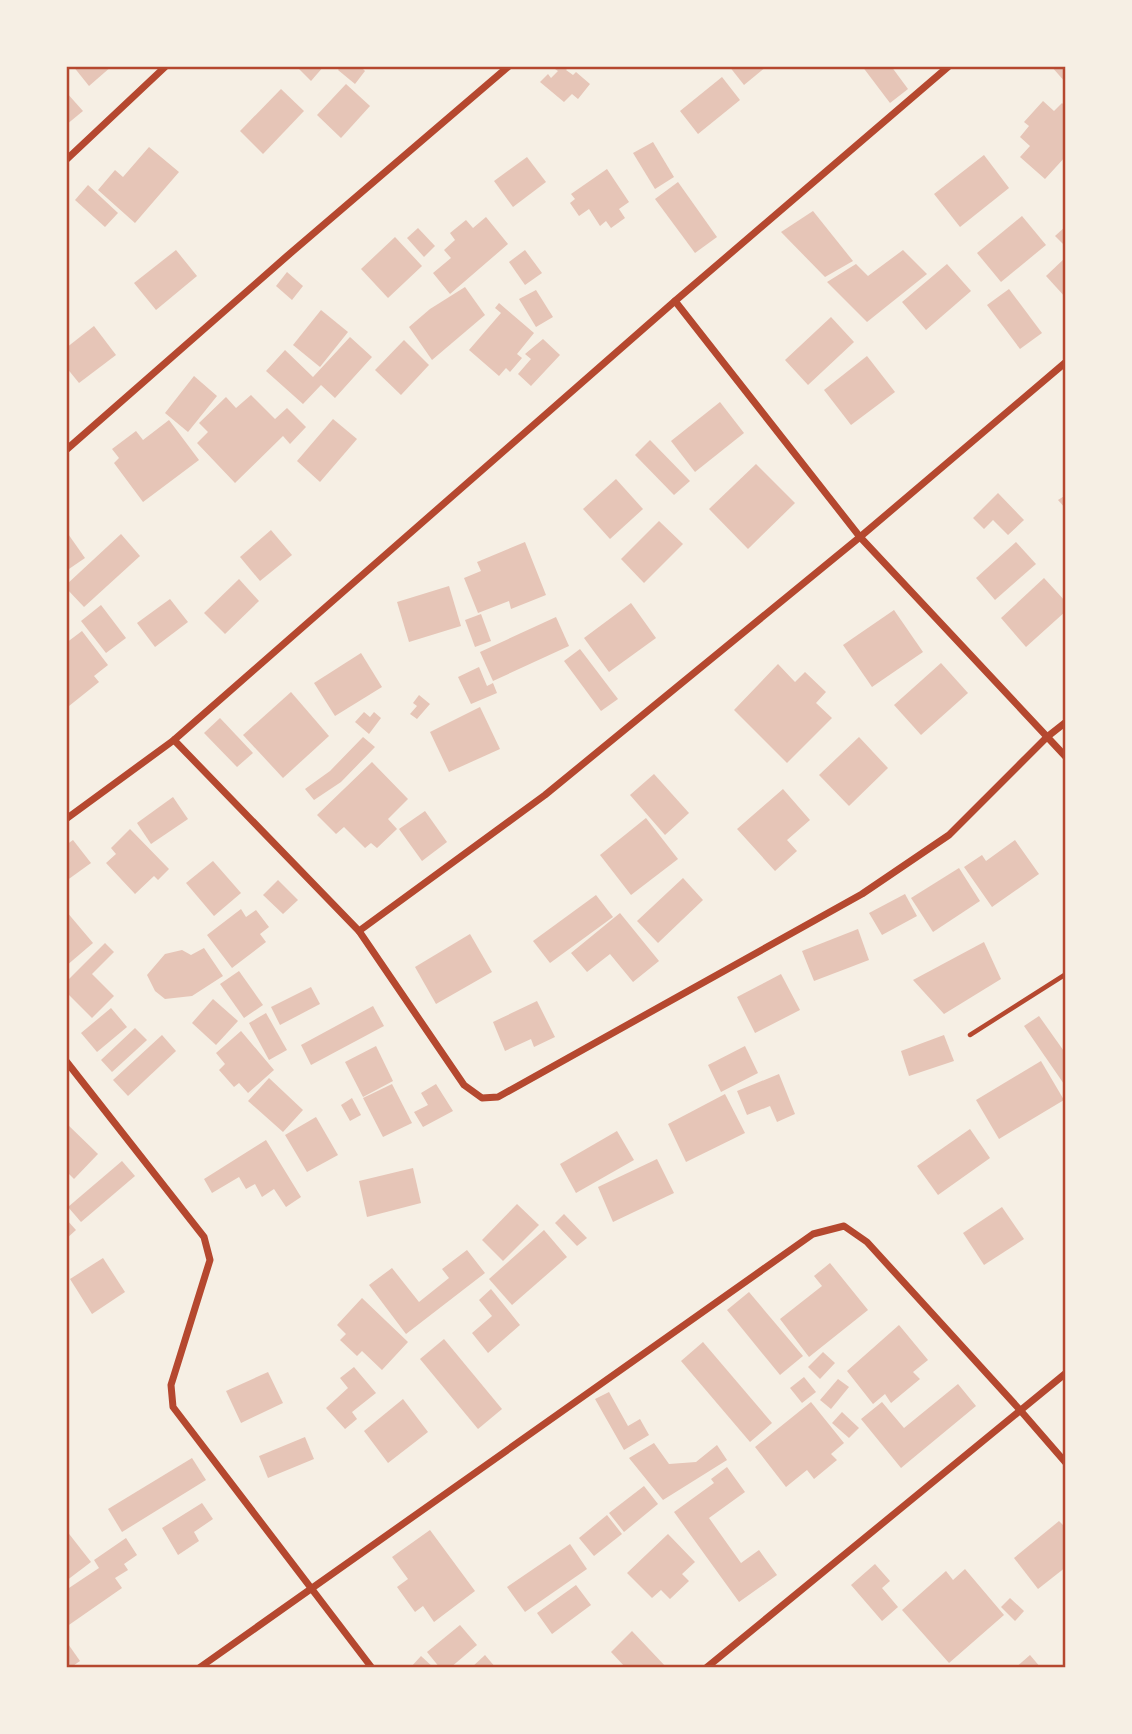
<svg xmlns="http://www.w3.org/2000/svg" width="1132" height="1734" font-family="'Times New Roman',serif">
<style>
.building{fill:#e6c5b7}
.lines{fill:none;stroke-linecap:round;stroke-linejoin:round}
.path{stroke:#b5482f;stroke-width:4.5}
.minor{stroke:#b5482f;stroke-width:7}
.neatline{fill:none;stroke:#b5482f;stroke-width:2.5}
</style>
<rect width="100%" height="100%" fill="#f6efe4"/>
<g class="building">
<polygon points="73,66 112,66 89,86"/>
<polygon points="296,66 324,66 311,81"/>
<polygon points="341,66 360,66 365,71 355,84 338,70"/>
<polygon points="557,66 570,66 566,70 573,75 576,72 590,84 578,99 572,94 564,102 540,82 548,74 551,78 558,71 555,69"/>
<polygon points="729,66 767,66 744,85"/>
<polygon points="862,66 891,66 908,89 890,103"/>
<polygon points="1051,66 1066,66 1066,83"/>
<polygon points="722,77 740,100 698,134 680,111"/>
<polygon points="346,84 370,106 341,138 317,115"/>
<polygon points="281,89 304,111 263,154 240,131"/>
<polygon points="66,92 83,111 66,125"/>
<polygon points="1043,101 1054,111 1062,103 1066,107 1066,156 1045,179 1020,157 1030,146 1020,137 1029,126 1024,122"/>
<polygon points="653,142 674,177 655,189 633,153"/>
<polygon points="149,147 179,172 135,223 98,190 115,170 123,177"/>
<polygon points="984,155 1009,188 960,227 934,194"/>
<polygon points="527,157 546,182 513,207 494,181"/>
<polygon points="607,169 629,202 619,209 625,218 611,228 606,221 600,226 589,209 579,216 570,203 575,199 571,194"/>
<polygon points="678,182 717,237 695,253 655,199"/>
<polygon points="88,185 118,213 105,227 75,200"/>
<polygon points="813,211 853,261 825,277 781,232"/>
<polygon points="1022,216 1046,245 1001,282 977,253"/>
<polygon points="486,217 508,244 450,294 433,273 451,258 444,250 455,240 450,233 466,220 473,228"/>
<polygon points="1066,226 1066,247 1055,236"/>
<polygon points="418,228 435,246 424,257 407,238"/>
<polygon points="395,237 422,266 388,298 361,269"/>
<polygon points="176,250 197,276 156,310 134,283"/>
<polygon points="525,250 542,273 525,285 509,262"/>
<polygon points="903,250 927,274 867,322 827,282 856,264 868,276"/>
<polygon points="1066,257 1066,298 1046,276"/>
<polygon points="947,264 971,291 926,330 902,302"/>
<polygon points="287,272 303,286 292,300 276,286"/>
<polygon points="465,287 485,315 432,360 409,327 430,309"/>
<polygon points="1009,289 1042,333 1020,349 987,305"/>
<polygon points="536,290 553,317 536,327 519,299"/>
<polygon points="499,303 534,333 517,354 522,358 510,372 506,368 499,376 469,350 501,313 495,308"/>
<polygon points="321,310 348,332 320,367 293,345"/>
<polygon points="831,317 854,342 808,385 785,360"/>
<polygon points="94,326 116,355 79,383 66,367 66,348"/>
<polygon points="350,337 372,357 335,398 321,385 303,404 266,371 285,350 313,377"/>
<polygon points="543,339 560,355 531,386 518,374 531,359 525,354"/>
<polygon points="404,340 429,365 401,395 375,370"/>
<polygon points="867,356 895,392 851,425 824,390"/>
<polygon points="194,376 217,396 188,432 165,413"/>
<polygon points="251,395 275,419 287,408 306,427 290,444 283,436 235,483 197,443 208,432 199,423 226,397 236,408"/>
<polygon points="720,402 744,433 695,472 671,441"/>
<polygon points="333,419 357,439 320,482 297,461"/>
<polygon points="169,420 199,460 143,502 114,463 119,458 112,449 136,431 143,440"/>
<polygon points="650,440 690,481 674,495 635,455"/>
<polygon points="756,464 795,503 748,549 709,509"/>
<polygon points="616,479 643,509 610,539 583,509"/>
<polygon points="998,493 1024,520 1008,535 993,520 984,529 973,518"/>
<polygon points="1066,495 1066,509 1058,500"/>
<polygon points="659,521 683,544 644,583 621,559"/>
<polygon points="271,530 292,555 260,581 240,557"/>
<polygon points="66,531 85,558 66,571"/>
<polygon points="121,534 140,556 84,607 66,588 66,585"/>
<polygon points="525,542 546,595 511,609 509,601 478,613 464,578 481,571 477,562"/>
<polygon points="1016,542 1036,564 995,600 976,578"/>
<polygon points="1044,578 1066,602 1066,611 1026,647 1001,618"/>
<polygon points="239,579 259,601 225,634 204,613"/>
<polygon points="449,586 461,626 409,642 397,602"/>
<polygon points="170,599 188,622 155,647 137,623"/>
<polygon points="631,603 656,638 609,672 584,638"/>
<polygon points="101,605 126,638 106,653 81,621"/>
<polygon points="894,610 923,652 872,687 843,645"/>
<polygon points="481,614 491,641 475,647 465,620"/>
<polygon points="556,617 569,646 493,681 480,652"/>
<polygon points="82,631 108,665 94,676 99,682 69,706 66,703 66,643"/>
<polygon points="580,649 618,699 601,711 564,661"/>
<polygon points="361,653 382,687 335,716 314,683"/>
<polygon points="941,663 968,693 921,735 894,705"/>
<polygon points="778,664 795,682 805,672 826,692 816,703 832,718 787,763 734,710"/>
<polygon points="479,667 487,686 493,683 497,693 471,704 458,677"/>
<polygon points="291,692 329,736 283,778 243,735"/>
<polygon points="419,695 430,704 417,719 410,714 417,706 413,703"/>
<polygon points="480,707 500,749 449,772 430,732"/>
<polygon points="364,712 370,717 374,712 381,718 369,734 355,722"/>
<polygon points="220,718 253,753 237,767 204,733"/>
<polygon points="363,737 375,747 341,782 314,800 305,789 330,771"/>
<polygon points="859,737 888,768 849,806 819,775"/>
<polygon points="372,762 408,799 388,819 397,829 377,848 371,843 365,848 344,827 336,834 317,815"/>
<polygon points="654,774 689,813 665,835 630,795"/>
<polygon points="783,789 810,820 787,840 797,851 775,871 737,829"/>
<polygon points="173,797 188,819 151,844 137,823"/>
<polygon points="425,811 447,842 422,861 399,829"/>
<polygon points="646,818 678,859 631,895 600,855"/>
<polygon points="130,829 169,869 158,880 154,876 135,894 106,863 116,854 111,848"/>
<polygon points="73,840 91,863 66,881 66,845"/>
<polygon points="1015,840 1039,874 992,907 964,867 982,855 986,861"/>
<polygon points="213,861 241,893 214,916 186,883"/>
<polygon points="959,868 980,901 933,932 911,898"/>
<polygon points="683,878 703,900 658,943 637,921"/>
<polygon points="278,880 298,900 283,914 263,895"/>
<polygon points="905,894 917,916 882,935 869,913"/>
<polygon points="596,895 613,917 550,963 533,941"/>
<polygon points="241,909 246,917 256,910 269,927 260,934 266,942 232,968 207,935"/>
<polygon points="66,911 93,943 66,966"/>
<polygon points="620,913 659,961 633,982 610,954 587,972 571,953"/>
<polygon points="858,929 869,960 814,981 802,951"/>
<polygon points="470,934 492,972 436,1004 415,967"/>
<polygon points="984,942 1001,979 944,1014 913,980"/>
<polygon points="105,943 114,952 92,974 114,996 92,1018 66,992 66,982"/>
<polygon points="204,948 223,976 192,996 165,999 155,991 147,975 165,954 182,950 191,955"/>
<polygon points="239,971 263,1005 244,1018 220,984"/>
<polygon points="781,974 800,1010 755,1033 737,997"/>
<polygon points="311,987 320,1004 280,1025 271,1007"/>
<polygon points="213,999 238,1021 216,1045 192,1023"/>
<polygon points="537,1001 555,1037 534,1047 531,1039 505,1051 493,1022"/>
<polygon points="373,1006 384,1026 311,1065 301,1045"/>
<polygon points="111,1008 127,1027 97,1052 81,1033"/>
<polygon points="266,1013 287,1050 269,1060 249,1023"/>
<polygon points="1039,1016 1066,1054 1066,1087 1024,1026"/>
<polygon points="135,1028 147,1040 112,1072 101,1060"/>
<polygon points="241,1031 274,1070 248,1093 239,1083 234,1087 219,1070 225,1064 216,1053"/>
<polygon points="162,1035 176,1051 128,1096 113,1080"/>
<polygon points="944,1035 954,1061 909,1076 901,1051"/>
<polygon points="376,1046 393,1081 363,1097 345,1062"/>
<polygon points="745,1046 758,1073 721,1092 708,1065"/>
<polygon points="1041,1061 1064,1100 999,1139 976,1100"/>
<polygon points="779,1074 795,1114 777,1122 770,1106 747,1115 737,1091"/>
<polygon points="269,1078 303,1110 283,1132 248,1101"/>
<polygon points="392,1084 412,1123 383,1137 363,1098"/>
<polygon points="436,1084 453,1111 423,1127 414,1112 428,1105 421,1093"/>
<polygon points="725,1094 745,1133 686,1162 668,1124"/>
<polygon points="352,1098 361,1115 350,1121 341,1105"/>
<polygon points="316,1117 338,1155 307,1172 285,1135"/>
<polygon points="66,1123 98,1154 74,1179 66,1171"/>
<polygon points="970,1129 990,1158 938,1195 917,1166"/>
<polygon points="617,1131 634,1160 576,1193 560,1164"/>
<polygon points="266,1140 301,1197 286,1207 274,1189 262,1197 255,1184 246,1189 239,1177 212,1193 204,1179"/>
<polygon points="657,1159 674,1193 613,1222 598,1187"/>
<polygon points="122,1161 135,1176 81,1222 68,1207"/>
<polygon points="413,1168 421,1203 367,1217 359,1181"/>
<polygon points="517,1204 539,1225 503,1261 482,1240"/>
<polygon points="1002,1207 1024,1239 984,1265 963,1233"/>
<polygon points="564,1214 587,1238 577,1246 555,1223"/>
<polygon points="66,1219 76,1230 66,1239"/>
<polygon points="544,1230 567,1257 512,1305 489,1279"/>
<polygon points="467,1250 485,1273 406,1334 369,1285 392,1268 419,1302 449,1278 442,1269"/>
<polygon points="103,1258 125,1292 92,1314 70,1279"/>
<polygon points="830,1263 868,1310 809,1357 780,1319 822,1286 814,1276"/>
<polygon points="491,1289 520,1325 488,1353 472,1333 492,1316 479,1300"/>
<polygon points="749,1292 803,1356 780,1375 727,1310"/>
<polygon points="362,1298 408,1342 382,1370 362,1351 357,1356 340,1340 346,1334 337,1325"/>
<polygon points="899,1325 928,1360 913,1372 920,1379 891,1403 885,1394 873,1404 847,1371"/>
<polygon points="444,1339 502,1409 478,1429 420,1359"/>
<polygon points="703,1342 772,1423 750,1442 681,1361"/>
<polygon points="823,1352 835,1363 820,1379 808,1367"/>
<polygon points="354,1367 376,1393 352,1412 357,1419 345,1429 326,1408 348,1388 340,1378"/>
<polygon points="268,1372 283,1403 241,1423 226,1391"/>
<polygon points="804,1377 816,1392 802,1403 790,1388"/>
<polygon points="838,1379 849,1387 831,1409 820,1400"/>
<polygon points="958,1384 976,1406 901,1468 861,1419 882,1402 904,1428"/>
<polygon points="609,1392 628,1426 640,1419 649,1435 624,1450 595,1399"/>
<polygon points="403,1399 428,1432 388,1463 364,1431"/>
<polygon points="811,1402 844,1443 831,1454 837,1460 814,1479 807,1470 786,1487 755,1447"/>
<polygon points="842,1412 859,1428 849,1438 832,1423"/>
<polygon points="305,1437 314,1459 268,1478 259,1456"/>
<polygon points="654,1443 669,1464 696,1462 717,1445 727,1460 663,1500 629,1458"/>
<polygon points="192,1458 206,1480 122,1532 108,1509"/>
<polygon points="727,1467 745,1492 709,1518 741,1563 759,1550 777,1575 739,1602 674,1512 714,1483 711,1479"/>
<polygon points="644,1486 658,1504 624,1532 609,1513"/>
<polygon points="202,1503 213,1519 194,1532 199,1541 178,1555 162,1528"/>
<polygon points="607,1515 622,1534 594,1556 579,1538"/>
<polygon points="1059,1521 1066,1528 1066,1567 1038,1589 1014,1558"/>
<polygon points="66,1530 91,1562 66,1581"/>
<polygon points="430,1530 475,1591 434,1622 423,1606 415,1612 397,1587 408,1579 392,1557"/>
<polygon points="668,1534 695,1562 682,1574 689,1581 670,1599 661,1590 652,1598 627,1573"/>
<polygon points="126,1538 137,1555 124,1564 128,1570 115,1578 122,1588 66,1627 66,1590 99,1568 94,1560"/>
<polygon points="570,1544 587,1569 525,1612 507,1587"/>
<polygon points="875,1564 890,1581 882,1588 898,1607 882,1621 851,1585"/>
<polygon points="965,1569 1004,1615 949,1663 902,1610 946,1571 953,1580"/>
<polygon points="576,1585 591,1605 552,1634 537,1613"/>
<polygon points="1010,1598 1024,1611 1015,1621 1001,1607"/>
<polygon points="460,1625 477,1645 450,1668 440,1668 427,1652"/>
<polygon points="632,1631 667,1668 626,1668 611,1652"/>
<polygon points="66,1641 80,1661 70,1668 66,1668"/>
<polygon points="485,1655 496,1668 471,1668"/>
<polygon points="1030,1655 1041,1668 1015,1668"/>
<polygon points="421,1656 434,1668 410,1668"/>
</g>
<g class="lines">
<polyline class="path" points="970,1035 1066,974"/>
<g class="minor">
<polyline points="66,160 166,66"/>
<polyline points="675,301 860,537 1066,757"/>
<polyline points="66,450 286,257 509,66"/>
<polyline points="174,740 359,931 545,795 860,537 1066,362"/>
<polyline points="66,819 174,740 675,301 949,66"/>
<polyline points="359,931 464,1085 482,1098 498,1097 862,894 949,835 1047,737 1066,722"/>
<polyline points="66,1061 204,1237 210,1260 171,1385 173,1407 372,1668"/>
<polyline points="199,1668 813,1234 844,1226 867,1242 1020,1410 1066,1463"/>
<polyline points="706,1668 1066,1373"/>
</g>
</g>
<rect width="1132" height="1734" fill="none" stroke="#f6efe4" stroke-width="136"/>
<rect x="68" y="68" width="996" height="1598" class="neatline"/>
</svg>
